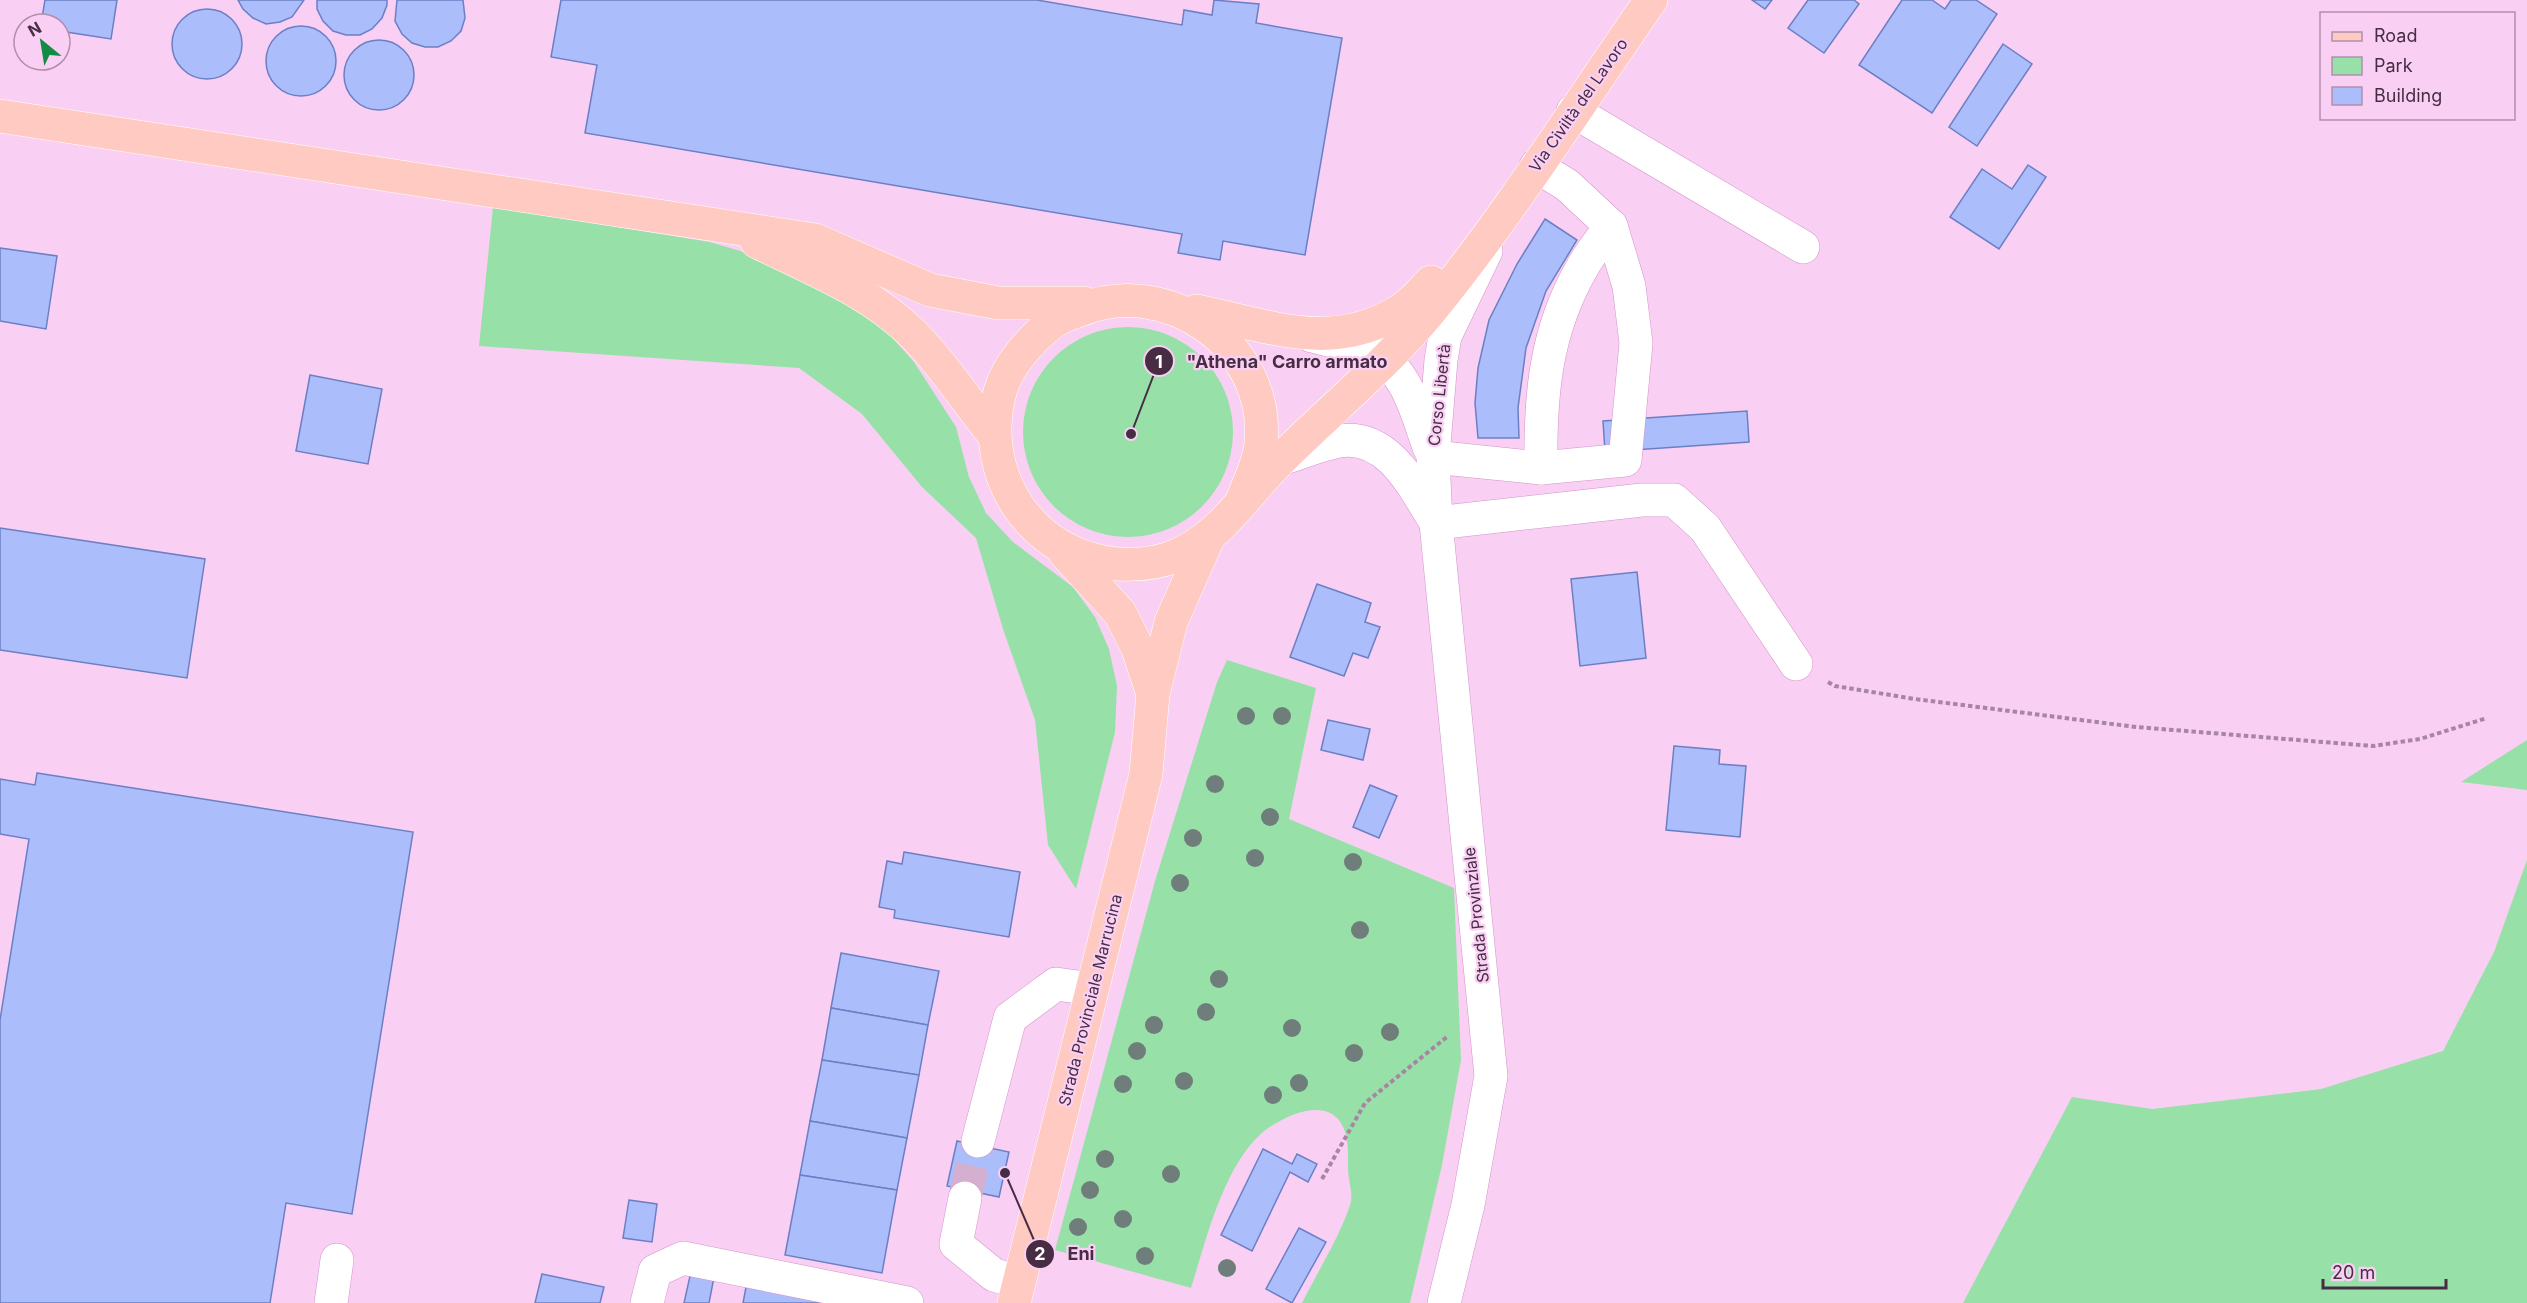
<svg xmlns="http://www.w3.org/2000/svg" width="2527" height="1303" font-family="Inter,sans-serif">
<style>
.green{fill:#97e1a9}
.building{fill:#abbdfa;stroke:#6c7fc5;stroke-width:1.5}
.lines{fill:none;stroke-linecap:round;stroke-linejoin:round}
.minor-tunnel{stroke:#d5afd0;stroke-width:33;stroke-dasharray:33 16;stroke-linecap:butt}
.minor-casing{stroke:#d492cb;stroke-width:34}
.major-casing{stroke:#fff;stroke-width:34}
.path{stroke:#a785a3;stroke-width:4;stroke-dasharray:4.5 3;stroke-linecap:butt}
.minor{stroke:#fff;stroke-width:33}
.major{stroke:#fecac1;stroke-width:33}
.tree{fill:#707e7b}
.labels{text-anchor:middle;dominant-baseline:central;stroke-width:4.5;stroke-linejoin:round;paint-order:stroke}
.street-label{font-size:16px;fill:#472c44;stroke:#f9d0f3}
.leader{fill:none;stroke:#472c44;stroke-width:2}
.callout-dot{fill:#472c44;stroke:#f9d0f3;stroke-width:2}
.mark-label{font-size:18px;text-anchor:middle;font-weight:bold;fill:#fff}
.callout-label{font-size:18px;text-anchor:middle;font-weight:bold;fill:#472c44;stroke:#f9d0f3;stroke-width:4.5;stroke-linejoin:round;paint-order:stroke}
</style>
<rect width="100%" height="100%" fill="#f9d0f3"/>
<g class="green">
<polygon points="493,207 710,242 787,265 874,317 914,362 956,427 969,477 986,513 1013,542 1073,587 1095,617 1109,649 1117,686 1115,732 1076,889 1048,845 1035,720 1003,629 976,538 922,487 862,414 799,368 479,346"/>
<circle cx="1128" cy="432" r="105"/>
<path d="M1227,660L1316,688L1289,819L1454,888L1461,1060L1442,1165L1410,1303H1302C1317,1273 1340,1236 1350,1205C1354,1195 1348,1180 1348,1169C1348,1155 1349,1143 1344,1129C1330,1093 1282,1116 1262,1133C1223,1167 1206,1241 1191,1288L1055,1250L1155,881L1217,682Z"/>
<polygon points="2527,740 2527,790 2461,782"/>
<polygon points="2527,860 2527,1303 1963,1303 2072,1097 2152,1109 2321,1089 2443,1051 2494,952"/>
</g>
<g class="building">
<polygon points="45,0 117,0 111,39 60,31 60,24 41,24"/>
<polygon points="238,0 304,0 292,17 280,22 266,24 253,18 243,9"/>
<polygon points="317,0 387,0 387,5 382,18 372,29 360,35 346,35 333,31 323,21 317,9"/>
<polygon points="397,0 463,0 465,18 461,31 451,41 438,47 425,47 412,43 402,34 395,21"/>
<polygon points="561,0 1037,0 1182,25 1184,10 1212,15 1214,0 1259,4 1256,23 1342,38 1305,255 1223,241 1220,260 1178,253 1182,234 585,133 597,65 551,57"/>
<polygon points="1752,0 1772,0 1765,9"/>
<polygon points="1808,0 1854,0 1859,4 1824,53 1788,28"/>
<polygon points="1902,0 1932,0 1945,9 1951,0 1976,0 1997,14 1932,113 1859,65"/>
<circle cx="207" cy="44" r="35"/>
<circle cx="301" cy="61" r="35"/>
<circle cx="379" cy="75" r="35"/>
<polygon points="2003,44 2032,64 1977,146 1949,127"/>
<polygon points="2028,165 2046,177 1999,249 1950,217 1982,169 2012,189"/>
<polygon points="1545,219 1577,240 1546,291 1526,348 1518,408 1519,438 1478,438 1475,403 1478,368 1489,320 1517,264"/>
<polygon points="0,248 57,256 46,329 0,321"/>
<polygon points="310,375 382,389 368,464 296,451"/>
<polygon points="1747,411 1749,442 1605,452 1603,421"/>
<polygon points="0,528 205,559 187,678 0,650"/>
<polygon points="1637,572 1646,658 1580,666 1571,579"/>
<polygon points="1317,584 1371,603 1365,622 1380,627 1368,658 1353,653 1344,676 1290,657"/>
<polygon points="1328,720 1370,729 1363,760 1321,750"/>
<polygon points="1674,746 1720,750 1719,764 1746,766 1740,837 1666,830"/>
<polygon points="37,773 413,832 352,1214 286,1203 270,1303 0,1303 0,1020 29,839 0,834 0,779 35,785"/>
<polygon points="1370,785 1397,796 1379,838 1353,827"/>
<polygon points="904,852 1020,872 1009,937 894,918 895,910 879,907 887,861 902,864"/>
<polygon points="841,953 939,971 928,1025 831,1008"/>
<polygon points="831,1008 928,1025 919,1075 822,1060"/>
<polygon points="822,1060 919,1075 907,1138 810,1121"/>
<polygon points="810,1121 907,1138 897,1190 800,1175"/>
<polygon points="957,1141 1009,1152 999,1197 947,1186"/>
<polygon points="1263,1149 1292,1164 1297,1154 1317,1164 1308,1182 1290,1172 1252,1251 1221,1235"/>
<polygon points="800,1175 897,1190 882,1273 785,1255"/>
<polygon points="629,1200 657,1204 652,1242 623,1238"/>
<polygon points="1299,1228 1326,1242 1292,1303 1266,1289"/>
<polygon points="692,1267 715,1272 709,1303 684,1303"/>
<polygon points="542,1274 604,1287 600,1303 535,1303"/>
<polygon points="747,1282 840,1303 743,1303"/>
</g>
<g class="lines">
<polyline class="minor-tunnel" points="965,1198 978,1141"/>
<defs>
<g id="minor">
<polyline points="1573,111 1803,247"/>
<path d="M1312,336C1332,341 1353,345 1372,353C1407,368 1417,414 1429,447"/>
<polyline points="1433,457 1541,468 1625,460 1636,343 1629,286 1611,226 1567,185 1536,166"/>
<path d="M1281,459C1300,453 1319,445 1339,441C1388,433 1413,486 1435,521"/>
<path d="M1541,468C1540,396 1545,332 1582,268C1590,253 1601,240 1611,226"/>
<polyline points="1436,523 1642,500 1674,500 1705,528 1796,664"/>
<polyline points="978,1141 1010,1018 1056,984 1092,989"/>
<polyline points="965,1198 956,1244 994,1275 1019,1282"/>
<polyline points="331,1303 337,1260"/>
<polyline points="647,1303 655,1271 683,1258 907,1303"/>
<polyline points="1444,1303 1468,1205 1491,1076 1436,523 1433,457 1441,360 1445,336 1486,251"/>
</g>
<g id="major">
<polyline points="0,116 815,240 930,290 998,303 1084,303"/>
<path d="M757,242C812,269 870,291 914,335C944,365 967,402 994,435"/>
<path d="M1196,311C1267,325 1332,354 1401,310C1412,303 1422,291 1431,282"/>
<path d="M1243,498C1250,480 1260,461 1261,442C1270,345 1166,274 1080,310C1071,313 1061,316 1053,322C1031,339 1008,364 1000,392C978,475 1031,556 1117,564C1136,565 1157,564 1175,556C1220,538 1245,495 1278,462C1329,411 1385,366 1431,310C1511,212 1579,103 1651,0"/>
<polyline points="1065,553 1120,613 1138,649 1153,694"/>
<polyline points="1014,1303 1146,774 1153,694 1171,622 1208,538"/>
</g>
</defs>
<use href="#minor" class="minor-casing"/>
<use href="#major" class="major-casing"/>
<g class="path">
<polyline points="1828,682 1835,686 1915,699 2136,727 2373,746 2420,739 2487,718"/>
<polyline points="1322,1179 1365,1103 1448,1036"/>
</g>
<use href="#minor" class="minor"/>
<use href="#major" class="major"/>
</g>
<g class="tree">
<circle cx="1246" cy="716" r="9"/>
<circle cx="1282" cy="716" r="9"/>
<circle cx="1215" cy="784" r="9"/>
<circle cx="1270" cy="817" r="9"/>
<circle cx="1193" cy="838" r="9"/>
<circle cx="1255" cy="858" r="9"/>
<circle cx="1353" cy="862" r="9"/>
<circle cx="1180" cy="883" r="9"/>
<circle cx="1360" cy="930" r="9"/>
<circle cx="1219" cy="979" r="9"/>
<circle cx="1206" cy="1012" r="9"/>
<circle cx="1154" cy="1025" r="9"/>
<circle cx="1292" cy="1028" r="9"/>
<circle cx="1390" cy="1032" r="9"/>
<circle cx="1137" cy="1051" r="9"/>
<circle cx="1354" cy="1053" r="9"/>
<circle cx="1184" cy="1081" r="9"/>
<circle cx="1299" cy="1083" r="9"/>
<circle cx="1123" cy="1084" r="9"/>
<circle cx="1273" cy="1095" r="9"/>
<circle cx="1105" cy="1159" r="9"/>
<circle cx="1171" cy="1174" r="9"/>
<circle cx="1090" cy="1190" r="9"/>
<circle cx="1123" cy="1219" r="9"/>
<circle cx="1078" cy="1227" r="9"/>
<circle cx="1145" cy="1256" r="9"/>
<circle cx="1227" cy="1268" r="9"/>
</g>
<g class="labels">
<g class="street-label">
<text transform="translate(1578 105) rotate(-55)">Via Civiltà del Lavoro</text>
<text transform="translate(1439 395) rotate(-84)">Corso Libertà</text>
<text transform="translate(1476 915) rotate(-96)">Strada Provinziale</text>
<text transform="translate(1090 1000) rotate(-76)">Strada Provinciale Marrucina</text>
</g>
</g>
<path class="leader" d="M1131 434L1159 361M1005 1173L1040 1254"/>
<g class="callout-dot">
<circle cx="1131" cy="434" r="6"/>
<circle cx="1005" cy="1173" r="6"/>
<circle cx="1159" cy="361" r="15"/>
<circle cx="1040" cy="1254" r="15"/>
</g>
<g class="mark-label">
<text x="1159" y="368">1</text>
<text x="1040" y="1260">2</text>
</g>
<g class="callout-label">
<text x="1287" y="368">"Athena" Carro armato</text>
<text x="1081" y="1260">Eni</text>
</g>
<rect x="2320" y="12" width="195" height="108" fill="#f9d0f3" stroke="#b28ead" stroke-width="1.5"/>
<rect x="2332" y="32" width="30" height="9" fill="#fecac1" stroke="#b28ead" stroke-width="1.5"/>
<text x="2374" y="42" font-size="18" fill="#472c44">Road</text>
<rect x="2332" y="57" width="30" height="18" fill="#97e1a9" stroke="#b28ead" stroke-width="1.5"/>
<text x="2374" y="72" font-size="18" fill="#472c44">Park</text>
<rect x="2332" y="87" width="30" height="18" fill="#abbdfa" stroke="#b28ead" stroke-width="1.5"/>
<text x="2374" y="102" font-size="18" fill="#472c44">Building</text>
<g transform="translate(42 42) rotate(330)"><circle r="28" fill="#f9d0f3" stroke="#b28ead" stroke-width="1.5"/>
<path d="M0-4.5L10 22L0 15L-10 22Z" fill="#138b46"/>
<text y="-9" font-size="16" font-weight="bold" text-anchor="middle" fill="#472c44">N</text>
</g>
<path d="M2323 1279v9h123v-9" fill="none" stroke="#472c44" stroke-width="3"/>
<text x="2332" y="1279" font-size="18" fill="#472c44" stroke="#f9d0f3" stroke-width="4.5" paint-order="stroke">20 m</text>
</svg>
